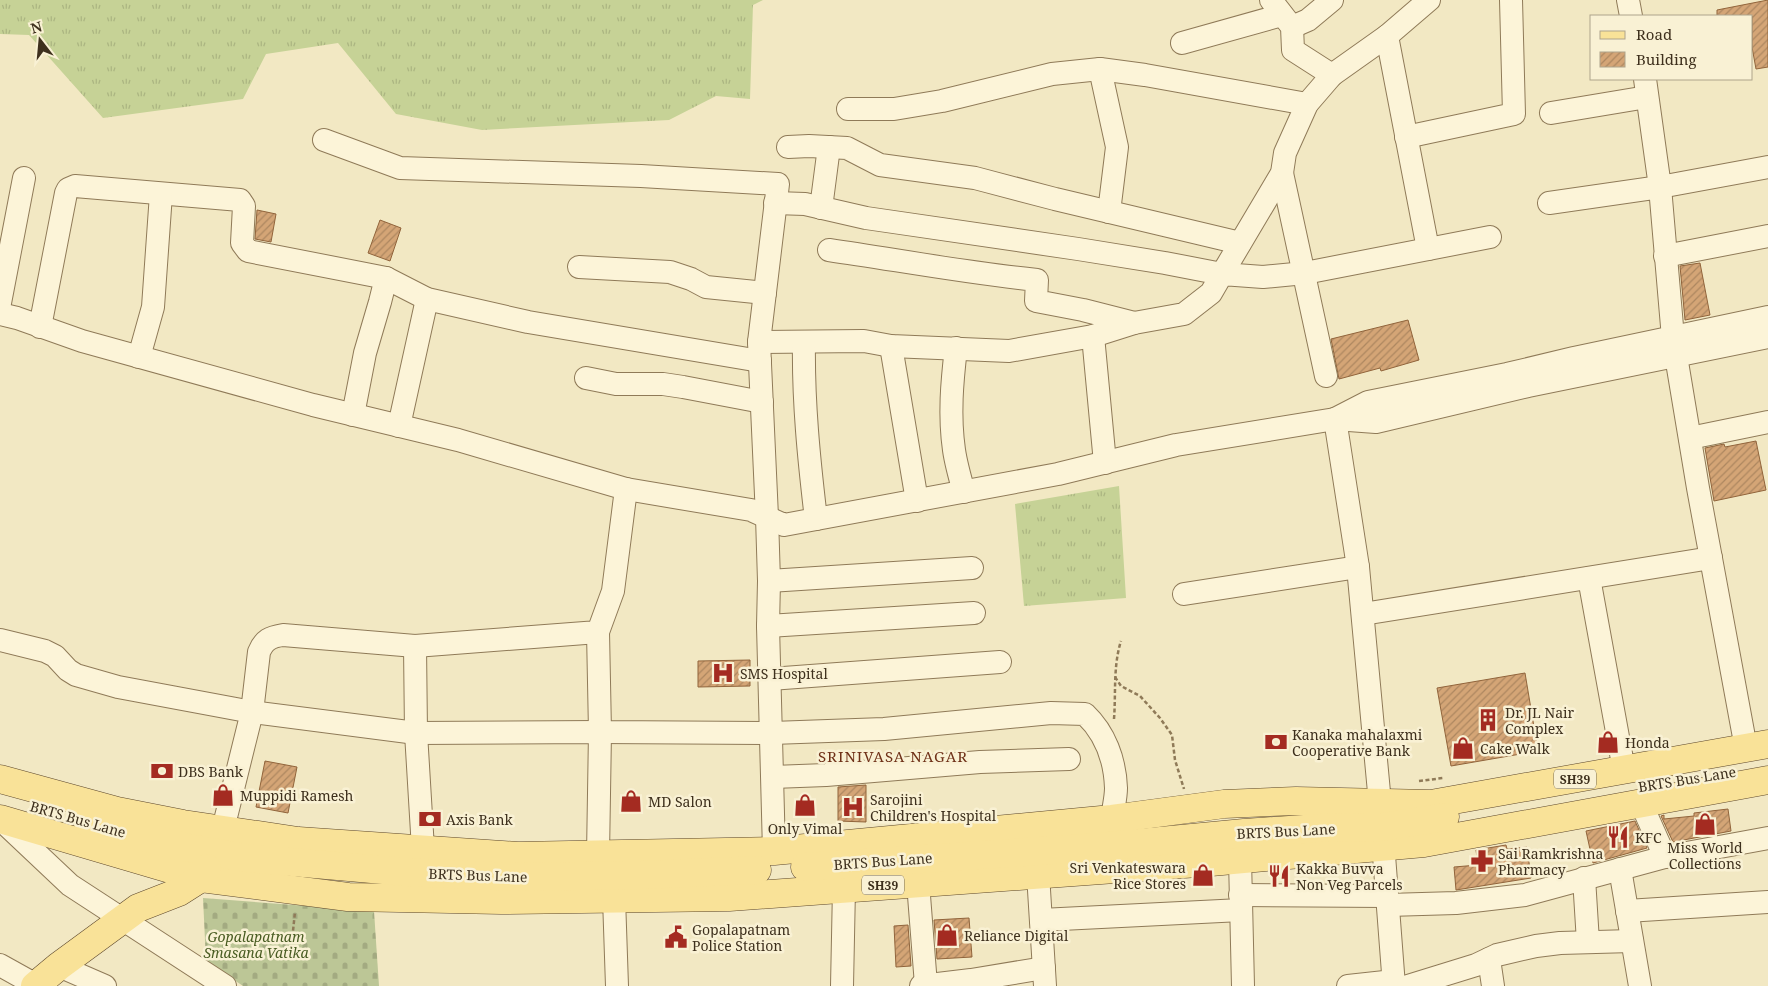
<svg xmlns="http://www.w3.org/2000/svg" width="1768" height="986" font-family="'Noto Serif',serif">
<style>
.grass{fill:url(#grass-tufts)}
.cemetery{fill:url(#cemetery-stones)}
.building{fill:url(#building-hatch);stroke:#91643b}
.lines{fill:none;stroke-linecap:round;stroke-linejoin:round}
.minor-casing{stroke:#8f7a58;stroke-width:24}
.major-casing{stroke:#5d472c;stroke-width:29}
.path{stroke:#8f7a58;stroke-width:2.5;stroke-dasharray:4 2.5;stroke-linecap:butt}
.minor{stroke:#fcf4d8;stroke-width:22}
.major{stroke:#f9e298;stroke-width:28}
.labels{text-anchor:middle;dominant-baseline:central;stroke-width:5;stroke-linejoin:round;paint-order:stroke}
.shield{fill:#f9f1d4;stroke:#766a54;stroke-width:1}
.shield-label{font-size:12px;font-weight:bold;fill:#3e301d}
.poi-label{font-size:14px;fill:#3e301d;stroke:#f9f1d4;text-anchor:start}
.street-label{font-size:14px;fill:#3e301d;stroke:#f9f1d4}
.park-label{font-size:14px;font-style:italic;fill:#495c22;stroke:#f9f1d4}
.neighbourhood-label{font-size:15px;letter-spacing:1px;fill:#6f3118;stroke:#f9f1d4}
</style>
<defs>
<pattern id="grass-tufts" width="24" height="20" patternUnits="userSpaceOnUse" patternTransform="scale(1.25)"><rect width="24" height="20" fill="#c6d296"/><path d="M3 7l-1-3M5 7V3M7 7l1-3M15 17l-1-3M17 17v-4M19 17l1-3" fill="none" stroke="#abb581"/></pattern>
<pattern id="cemetery-stones" width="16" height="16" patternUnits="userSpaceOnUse" patternTransform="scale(1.25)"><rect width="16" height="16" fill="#bcc696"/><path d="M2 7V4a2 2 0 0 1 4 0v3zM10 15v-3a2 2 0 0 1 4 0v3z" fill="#a3aa81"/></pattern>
<pattern id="building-hatch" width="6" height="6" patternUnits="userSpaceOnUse" patternTransform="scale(1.25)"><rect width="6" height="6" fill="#d4a576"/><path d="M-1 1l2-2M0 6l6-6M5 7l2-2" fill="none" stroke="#ad8760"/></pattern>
</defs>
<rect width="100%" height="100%" fill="#f2e8c3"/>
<g class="grass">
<polygon points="0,0 763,0 753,5 750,99 716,96 669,120 482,130 396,114 338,43 266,54 243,99 103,118 29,35 0,34"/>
<polygon points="1119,486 1126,598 1024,606 1015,504"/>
</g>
<polygon class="cemetery" points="203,898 374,911 379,986 243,986 206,961"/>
<g class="building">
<polygon points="1768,0 1768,67 1756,69 1752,47 1752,16 1717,16 1717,10"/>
<polygon points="257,210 276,214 271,242 255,239"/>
<polygon points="380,220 401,228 390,261 368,253"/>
<polygon points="1700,263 1710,315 1685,320 1680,266"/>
<polygon points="1408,320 1419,360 1381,371 1380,368 1339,379 1331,339"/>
<polygon points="1756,441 1766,490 1714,501 1705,448 1724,444 1725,447"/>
<polygon points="750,660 750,686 698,687 698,661"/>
<polygon points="1525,673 1538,751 1451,766 1437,688"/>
<polygon points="265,761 297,767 288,813 256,807"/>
<polygon points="866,785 866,822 838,821 838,787"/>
<polygon points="1728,809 1731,831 1673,842 1661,816 1664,815 1664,819 1694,816 1694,813"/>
<polygon points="1635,821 1647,848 1593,863 1586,831"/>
<polygon points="1506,845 1507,849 1527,847 1531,878 1456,890 1454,867 1478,865 1476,850"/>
<polygon points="969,918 972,957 937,959 934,920"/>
<polygon points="908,925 911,966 896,967 894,926"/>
</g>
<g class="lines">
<defs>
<g id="minor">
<polyline points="1271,0 1292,27 1293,50 1332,75"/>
<polyline points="1628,0 1631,16"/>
<polyline points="1292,27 1308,20 1332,0"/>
<polyline points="1387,36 1428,249"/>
<polyline points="1182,43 1282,15"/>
<polyline points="1100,69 1117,147 1109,212"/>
<polyline points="1645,79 1660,187 1768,167"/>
<polyline points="848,109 894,109 942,101 1052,74 1100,69 1145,75 1307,104"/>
<polyline points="1551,113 1647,97"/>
<polyline points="1406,137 1514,114 1511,0"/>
<polyline points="324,140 400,168 641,176 778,184 759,342 767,517 769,581 768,626 774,851"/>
<polyline points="788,147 809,146 847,148 880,165 975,178 1055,199 1240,243"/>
<polyline points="1282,173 1326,376"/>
<polyline points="775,203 805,204 866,218 1078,249 1165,263 1222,274 1282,173 1285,153 1307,104 1332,75 1387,36 1429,0"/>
<polyline points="1549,203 1660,187 1673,338 1698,488 1746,748"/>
<polyline points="821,208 829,147"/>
<path d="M829,250C898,260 967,273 1037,280L1036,301L1083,310L1134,323"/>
<polyline points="1665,256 1768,236"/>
<polyline points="579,267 670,272 691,279 706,287 765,293"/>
<polyline points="0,303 24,178"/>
<polyline points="0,314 17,318 82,341 313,405 458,440 626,489 751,510 784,525 1058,474 1176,445 1335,419 1376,422 1528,386 1768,337"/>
<polyline points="40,327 66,193 68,189 75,186 240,200 244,206 242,243 248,251 386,278 427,299 528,322 760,361"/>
<polyline points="1093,336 1105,463"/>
<polyline points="759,342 864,341 891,346 1009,351 1093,336 1134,323 1184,314 1211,293 1222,274 1263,277 1305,273 1490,237"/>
<path d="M804,342C803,401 809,460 816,519"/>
<polyline points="891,346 917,501"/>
<path d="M956,348C952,382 949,415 954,450C956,464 960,478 964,492"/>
<polyline points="139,357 153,307 161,194"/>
<polyline points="586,378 616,384 663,384 683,387 762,402"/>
<polyline points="353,415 365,353 380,302 386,278"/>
<polyline points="1335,419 1358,567 1380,803 1394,986"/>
<polyline points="1335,419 1368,402 1507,374 1574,358 1768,317"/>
<polyline points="399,426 427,299"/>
<polyline points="1690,438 1768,422"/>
<polyline points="1589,578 1624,770"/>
<polyline points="769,581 972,568"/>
<polyline points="1184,594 1358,567"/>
<polyline points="1363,614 1711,558"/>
<polyline points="768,626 974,613"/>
<path d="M598,632L600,732L772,733L884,729L1051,713L1085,714C1105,733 1115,760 1116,788C1116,798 1113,809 1112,819"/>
<polyline points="0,640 45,651 55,656 68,670 76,675 118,687 252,712 416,733 600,732 598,855"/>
<polyline points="415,646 416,733 423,849"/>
<polyline points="770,679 1000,662"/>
<polyline points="773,777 826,775 980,762 1069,759"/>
<polyline points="1641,803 1665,857"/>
<polyline points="0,819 70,885 225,986"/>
<path d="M223,829L252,712L259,652C264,640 270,637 283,635L415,646L598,632L613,591L626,489"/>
<polyline points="1240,859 1243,986"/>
<polyline points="1620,869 1640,986"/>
<polyline points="1038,874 1045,986"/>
<polyline points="1584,878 1588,942"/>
<polyline points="918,883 926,985"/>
<polyline points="1240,895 1387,896"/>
<polyline points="614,898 617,986"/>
<polyline points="1388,905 1456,903 1525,895 1665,857 1768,838"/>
<polyline points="1627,911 1768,902"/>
<polyline points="1041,920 1241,910"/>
<polyline points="1489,959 1493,986"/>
<polyline points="0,965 36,985"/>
<polyline points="59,966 105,986"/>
<polyline points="842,986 844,888"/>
<polyline points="921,986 971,980 1044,968"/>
<polyline points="1348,986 1394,981"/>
<polyline points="1408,986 1476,965 1497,955 1536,946 1560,943 1632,941"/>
</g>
<g id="major">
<polyline points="0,779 117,811 183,824 298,841 518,856 774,851 1112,819 1224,804 1296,801 1431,804 1768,744"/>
<polyline points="0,819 201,878 348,897 501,900 729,897 1211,862 1424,843 1768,780"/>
<polyline points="88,823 184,847 246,858 406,872 516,877 641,875 757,870"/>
<polyline points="805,867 1098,847 1244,833 1319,828 1382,827 1445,817"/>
<polyline points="35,986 59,966 138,908 179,892 201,878 207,868"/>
</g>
</defs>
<use href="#minor" class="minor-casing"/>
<use href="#major" class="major-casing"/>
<g class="path">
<polyline points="1115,677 1121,686 1140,696 1160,718 1172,735 1175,760 1184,789"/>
<path d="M1114,719C1116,693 1113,666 1121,641"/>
<polyline points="1419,781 1443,778"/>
<polyline points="291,950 295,912"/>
</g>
<use href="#minor" class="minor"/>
<use href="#major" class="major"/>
</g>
<defs>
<symbol id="hospital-bare" viewBox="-9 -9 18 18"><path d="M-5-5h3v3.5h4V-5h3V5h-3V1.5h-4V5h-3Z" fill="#a42b21" stroke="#f9f1d4" stroke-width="2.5" paint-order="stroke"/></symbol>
<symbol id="building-bare" viewBox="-9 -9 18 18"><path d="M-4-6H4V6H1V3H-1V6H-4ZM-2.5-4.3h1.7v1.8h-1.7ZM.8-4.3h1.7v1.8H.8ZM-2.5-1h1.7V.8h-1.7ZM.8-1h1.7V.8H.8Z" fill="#a42b21" stroke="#f9f1d4" stroke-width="2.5" paint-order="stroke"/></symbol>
<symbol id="bank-bare" viewBox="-9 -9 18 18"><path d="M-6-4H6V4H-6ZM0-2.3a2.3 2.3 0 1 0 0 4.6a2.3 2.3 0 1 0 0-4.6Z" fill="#a42b21" stroke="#f9f1d4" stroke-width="2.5" paint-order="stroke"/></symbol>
<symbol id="shop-bare" viewBox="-9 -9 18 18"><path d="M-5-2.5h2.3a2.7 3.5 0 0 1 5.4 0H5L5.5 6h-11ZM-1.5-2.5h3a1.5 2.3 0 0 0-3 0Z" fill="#a42b21" stroke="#f9f1d4" stroke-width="2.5" paint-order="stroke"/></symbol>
<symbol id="restaurant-bare" viewBox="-9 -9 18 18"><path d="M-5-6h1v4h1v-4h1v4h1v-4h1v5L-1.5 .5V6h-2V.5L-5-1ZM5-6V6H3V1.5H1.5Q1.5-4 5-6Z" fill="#a42b21" stroke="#f9f1d4" stroke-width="2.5" paint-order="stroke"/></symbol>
<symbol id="pharmacy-bare" viewBox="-9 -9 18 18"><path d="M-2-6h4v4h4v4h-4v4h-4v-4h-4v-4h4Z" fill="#a42b21" stroke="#f9f1d4" stroke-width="2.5" paint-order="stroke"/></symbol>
<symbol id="civic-bare" viewBox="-9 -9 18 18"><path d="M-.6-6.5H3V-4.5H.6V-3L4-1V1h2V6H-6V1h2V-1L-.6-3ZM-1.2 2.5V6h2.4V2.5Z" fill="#a42b21" stroke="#f9f1d4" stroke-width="2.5" paint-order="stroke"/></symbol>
</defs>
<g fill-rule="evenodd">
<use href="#hospital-bare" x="707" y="657" width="32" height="32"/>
<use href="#building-bare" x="1472" y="704" width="32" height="32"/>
<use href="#bank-bare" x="1260" y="726" width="32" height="32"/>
<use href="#shop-bare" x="1592" y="726" width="32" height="32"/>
<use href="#shop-bare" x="1447" y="732" width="32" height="32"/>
<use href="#bank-bare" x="146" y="755" width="32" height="32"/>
<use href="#shop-bare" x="207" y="779" width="32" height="32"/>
<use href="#shop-bare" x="615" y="785" width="32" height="32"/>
<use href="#shop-bare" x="789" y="789" width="32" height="32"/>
<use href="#hospital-bare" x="837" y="791" width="32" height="32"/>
<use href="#bank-bare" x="414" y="803" width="32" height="32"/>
<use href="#shop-bare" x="1689" y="808" width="32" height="32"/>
<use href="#restaurant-bare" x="1602" y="821" width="32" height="32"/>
<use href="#pharmacy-bare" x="1466" y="845" width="32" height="32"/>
<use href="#shop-bare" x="1187" y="859" width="32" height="32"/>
<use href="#restaurant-bare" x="1263" y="860" width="32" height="32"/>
<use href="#shop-bare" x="931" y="919" width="32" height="32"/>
<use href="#civic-bare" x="660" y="921" width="32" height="32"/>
</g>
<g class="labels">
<g class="shield">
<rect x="1554" y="769.5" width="42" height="19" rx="4"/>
<rect x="862" y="875.5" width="42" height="19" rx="4"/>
</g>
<g class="shield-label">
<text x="1575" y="779">SH39</text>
<text x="883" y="885">SH39</text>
</g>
<g class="poi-label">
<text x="740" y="673">SMS Hospital</text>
<text x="1505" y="712">Dr. JL Nair<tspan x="1505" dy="16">Complex</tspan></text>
<text x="1292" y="734">Kanaka mahalaxmi<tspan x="1292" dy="16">Cooperative Bank</tspan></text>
<text x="1625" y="742">Honda</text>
<text x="1480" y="748">Cake Walk</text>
<text x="178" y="771">DBS Bank</text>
<text x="240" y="795">Muppidi Ramesh</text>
<text x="870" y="799">Sarojini<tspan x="870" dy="16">Children's Hospital</tspan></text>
<text x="648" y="801">MD Salon</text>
<text x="446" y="819">Axis Bank</text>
<text x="805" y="828" text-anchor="middle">Only Vimal</text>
<text x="1635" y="837">KFC</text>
<text x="1705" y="847" text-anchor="middle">Miss World<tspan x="1705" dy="16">Collections</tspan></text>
<text x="1498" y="853">Sai Ramkrishna<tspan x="1498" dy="16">Pharmacy</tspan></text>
<text x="1186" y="867" text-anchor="end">Sri Venkateswara<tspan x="1186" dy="16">Rice Stores</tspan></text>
<text x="1296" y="868">Kakka Buvva<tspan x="1296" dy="16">Non Veg Parcels</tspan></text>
<text x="692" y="929">Gopalapatnam<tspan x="692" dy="16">Police Station</tspan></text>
<text x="964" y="935">Reliance Digital</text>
</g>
<g class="street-label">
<text transform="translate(1687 779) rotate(-9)">BRTS Bus Lane</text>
<text transform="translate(78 819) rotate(16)">BRTS Bus Lane</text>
<text transform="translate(1286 831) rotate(-3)">BRTS Bus Lane</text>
<text transform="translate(883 861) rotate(-4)">BRTS Bus Lane</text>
<text transform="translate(478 875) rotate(2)">BRTS Bus Lane</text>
</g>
<g class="park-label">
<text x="256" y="936">Gopalapatnam<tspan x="256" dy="16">Smasana Vatika</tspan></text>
</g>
<g class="neighbourhood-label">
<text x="893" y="756">SRINIVASA NAGAR</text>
</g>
</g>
<rect x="1590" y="15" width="162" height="65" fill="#f9f1d4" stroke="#aea48b"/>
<rect x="1600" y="31" width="25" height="8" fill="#f9e298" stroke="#aea48b"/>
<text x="1636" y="40" font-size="15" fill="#3e301d">Road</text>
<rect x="1600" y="52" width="25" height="15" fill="url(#building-hatch)" stroke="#aea48b"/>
<text x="1636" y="65" font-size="15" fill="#3e301d">Building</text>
<g transform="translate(40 40) rotate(344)" stroke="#f9f1d4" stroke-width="4" paint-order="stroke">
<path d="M0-4L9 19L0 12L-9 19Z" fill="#3e301d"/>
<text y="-8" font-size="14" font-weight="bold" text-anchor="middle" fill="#3e301d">N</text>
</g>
</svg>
